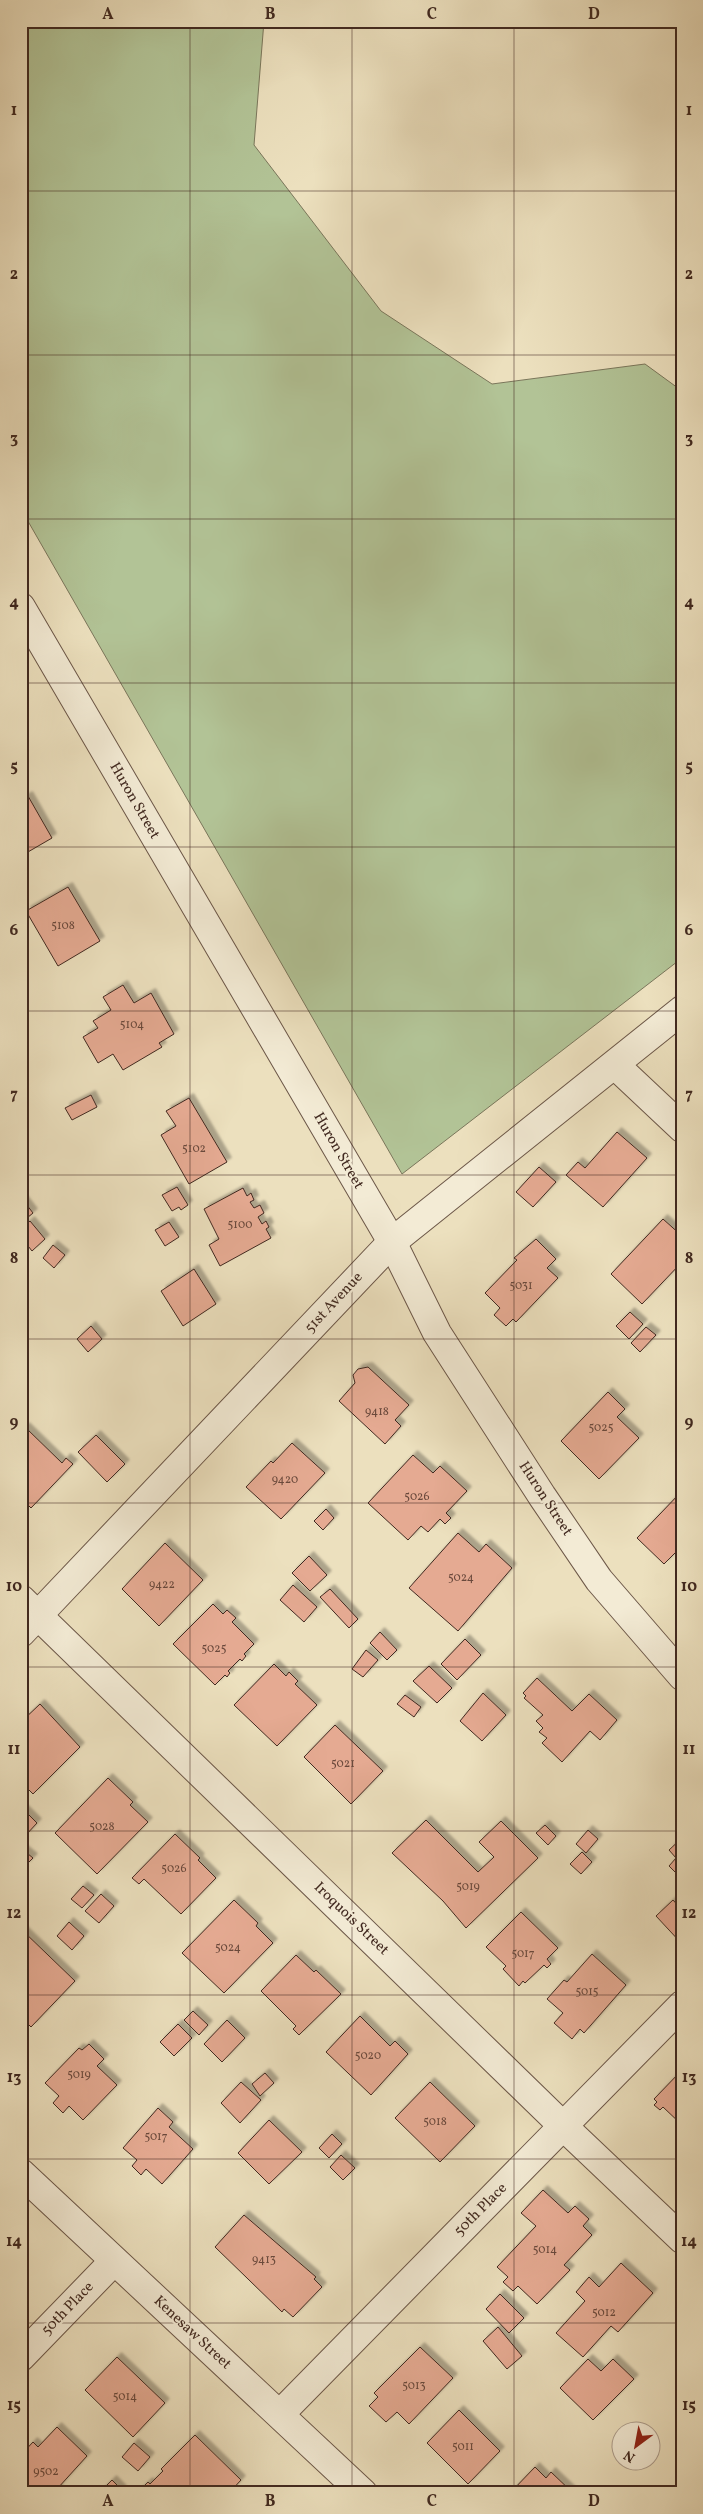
<svg xmlns="http://www.w3.org/2000/svg" width="703" height="2514" font-family="Vollkorn,serif">
<style>
.green{fill:#b2c396;stroke:#7a765b}
.building{fill:#e5aa92;stroke:#412920;filter:url(#shadow)}
.lines{fill:none;stroke-linecap:round;stroke-linejoin:round}
.minor-casing{stroke:#6c5748;stroke-width:30}
.minor{stroke:#f3ebd5;stroke-width:28}
.grid{fill:none;stroke:#412920;stroke-width:1;stroke-opacity:0.55}
.labels{text-anchor:middle;dominant-baseline:central;stroke-width:4.5;stroke-linejoin:round;paint-order:stroke}
.number-label{font-size:12px;fill:#6a493c}
.street-label{font-size:15px;fill:#412920;stroke:#f3ebd5}
.neatline{fill:none;stroke:#412920;stroke-width:2}
.grid-label{font-size:16px;text-anchor:middle;font-weight:bold;fill:#412920}
</style>
<defs>
<filter id="shadow"><feDropShadow dx="4.5" dy="-4.5" stdDeviation="1" flood-color="#0004"/></filter>
</defs>
<rect width="100%" height="100%" fill="#ece0be"/>
<filter id="stains"><feTurbulence type="fractalNoise" baseFrequency=".004" numOctaves="4"/><feColorMatrix values="0 0 0 0 .2 0 0 0 0 .09 0 0 0 0 .02 0 0 0 .5 -.17"/></filter>
<radialGradient id="worn" r=".72"><stop offset=".6" stop-color="#630" stop-opacity="0"/><stop offset="1" stop-color="#630" stop-opacity=".3"/></radialGradient>
<polygon class="green" points="21,21 264,21 254,145 381,311 492,384 645,364 682,391 682,958 402,1174 21,509"/>
<g class="building">
<polygon points="28,796 52,838 21,856 21,800"/>
<polygon points="68,887 100,941 58,966 26,911"/>
<polygon points="123,985 134,1003 151,993 174,1034 159,1043 162,1047 123,1070 113,1054 98,1063 83,1037 98,1028 93,1021 111,1010 103,997"/>
<polygon points="91,1095 97,1107 72,1120 65,1108"/>
<polygon points="189,1098 227,1162 189,1184 161,1135 176,1126 166,1111"/>
<polygon points="617,1132 647,1158 603,1207 566,1175 578,1162 585,1168"/>
<polygon points="539,1167 556,1182 533,1207 516,1192"/>
<polygon points="177,1187 188,1205 181,1210 179,1207 172,1211 162,1195"/>
<polygon points="243,1188 247,1196 251,1193 254,1200 250,1202 254,1208 260,1205 264,1213 258,1217 262,1224 266,1221 269,1227 266,1229 271,1238 220,1266 209,1245 219,1239 204,1209"/>
<polygon points="23,1200 33,1213 21,1223 21,1202"/>
<polygon points="663,1219 682,1236 682,1262 642,1304 611,1274"/>
<polygon points="30,1221 45,1239 32,1251 21,1237 21,1229"/>
<polygon points="169,1222 179,1237 165,1246 155,1230"/>
<polygon points="536,1239 556,1259 547,1268 558,1278 516,1322 513,1319 506,1326 494,1315 500,1308 485,1293 517,1260 514,1258"/>
<polygon points="53,1245 65,1255 54,1268 43,1258"/>
<polygon points="194,1269 216,1304 183,1326 161,1291"/>
<polygon points="630,1312 643,1324 629,1339 616,1326"/>
<polygon points="91,1326 102,1339 88,1352 77,1339"/>
<polygon points="646,1327 656,1335 640,1352 631,1343"/>
<polygon points="368,1367 409,1405 395,1420 401,1426 385,1444 339,1401 355,1383 353,1375 358,1369"/>
<polygon points="608,1392 625,1409 617,1417 639,1438 599,1479 561,1441"/>
<polygon points="25,1427 62,1463 66,1458 73,1464 31,1508 21,1498 21,1432"/>
<polygon points="96,1435 125,1464 107,1482 78,1452"/>
<polygon points="292,1443 325,1473 281,1519 246,1487 271,1461 273,1463"/>
<polygon points="413,1455 433,1473 440,1466 467,1491 446,1513 451,1518 445,1524 440,1519 428,1532 421,1526 408,1540 368,1503"/>
<polygon points="681,1492 682,1559 675,1553 664,1564 637,1538"/>
<polygon points="326,1509 334,1518 323,1530 314,1521"/>
<polygon points="458,1533 479,1552 486,1544 512,1568 458,1631 409,1588"/>
<polygon points="165,1543 203,1580 159,1626 122,1589"/>
<polygon points="309,1556 327,1575 310,1591 292,1573"/>
<polygon points="293,1585 317,1607 304,1622 280,1600"/>
<polygon points="330,1589 358,1619 349,1628 320,1597"/>
<polygon points="213,1604 223,1614 227,1610 236,1618 232,1622 254,1644 244,1654 246,1656 242,1661 240,1659 228,1671 230,1673 227,1677 225,1675 215,1685 173,1644"/>
<polygon points="380,1632 397,1650 387,1660 370,1643"/>
<polygon points="465,1639 481,1655 457,1680 441,1664"/>
<polygon points="366,1650 378,1660 363,1677 352,1669"/>
<polygon points="274,1664 286,1676 289,1672 298,1681 295,1684 317,1705 277,1746 234,1705"/>
<polygon points="429,1666 452,1688 437,1703 413,1681"/>
<polygon points="537,1678 572,1711 589,1694 617,1720 600,1740 590,1731 562,1762 542,1743 547,1738 539,1732 543,1728 536,1721 543,1715 524,1698 526,1696 523,1693"/>
<polygon points="483,1693 506,1715 482,1741 460,1721"/>
<polygon points="405,1695 421,1707 414,1717 397,1704"/>
<polygon points="40,1704 80,1747 33,1794 21,1782 21,1722"/>
<polygon points="335,1725 383,1771 351,1804 304,1757"/>
<polygon points="108,1778 133,1802 130,1805 148,1822 97,1874 55,1833"/>
<polygon points="23,1809 37,1823 25,1836 21,1832"/>
<polygon points="426,1820 478,1872 494,1857 479,1842 501,1821 538,1858 466,1928 443,1901 392,1853"/>
<polygon points="545,1825 556,1836 548,1845 536,1833"/>
<polygon points="588,1830 598,1839 586,1853 576,1844"/>
<polygon points="175,1834 200,1858 198,1860 216,1878 181,1914 144,1879 139,1884 132,1878"/>
<polygon points="682,1838 682,1879 669,1866 676,1858 669,1850"/>
<polygon points="22,1849 33,1858 25,1866 21,1863"/>
<polygon points="582,1852 592,1862 581,1874 570,1864"/>
<polygon points="83,1886 94,1895 82,1908 71,1899"/>
<polygon points="101,1894 114,1906 99,1923 85,1911"/>
<polygon points="234,1900 258,1923 256,1926 273,1943 224,1993 182,1953"/>
<polygon points="673,1900 682,1910 682,1944 656,1916"/>
<polygon points="521,1912 558,1948 547,1959 551,1964 547,1968 544,1965 525,1983 523,1981 519,1986 503,1969 506,1966 486,1947"/>
<polygon points="69,1922 84,1936 72,1950 57,1936"/>
<polygon points="21,1929 75,1981 31,2027 21,2017"/>
<polygon points="592,1954 626,1985 584,2033 580,2029 572,2039 554,2023 563,2013 547,1999 564,1980 567,1982"/>
<polygon points="296,1955 314,1972 316,1970 341,1994 299,2035 293,2029 296,2026 261,1991"/>
<polygon points="193,2011 208,2025 199,2035 184,2020"/>
<polygon points="360,2016 390,2046 395,2041 408,2054 371,2095 326,2052"/>
<polygon points="227,2020 245,2038 222,2062 204,2044"/>
<polygon points="178,2024 192,2038 174,2056 160,2042"/>
<polygon points="89,2044 104,2059 97,2066 117,2085 83,2120 69,2106 63,2113 53,2103 59,2096 45,2083 79,2048 82,2050"/>
<polygon points="682,2070 682,2125 663,2107 660,2110 654,2105 657,2102 654,2099"/>
<polygon points="265,2073 274,2083 260,2096 252,2084"/>
<polygon points="241,2082 261,2100 240,2123 221,2103"/>
<polygon points="430,2082 475,2126 440,2162 395,2118"/>
<polygon points="158,2108 173,2122 169,2127 193,2149 162,2184 146,2169 141,2175 132,2166 137,2160 123,2148"/>
<polygon points="269,2120 302,2152 269,2184 238,2153"/>
<polygon points="332,2134 342,2144 329,2158 319,2148"/>
<polygon points="341,2155 355,2168 343,2180 330,2167"/>
<polygon points="543,2190 568,2213 575,2206 589,2219 583,2226 592,2235 564,2265 570,2270 537,2304 518,2286 513,2291 503,2282 508,2277 497,2267 536,2226 521,2213"/>
<polygon points="244,2215 316,2277 314,2279 322,2287 293,2317 284,2309 282,2312 215,2247"/>
<polygon points="621,2263 653,2293 618,2332 611,2326 583,2357 556,2333 585,2301 576,2292 589,2277 599,2287"/>
<polygon points="500,2294 524,2318 509,2333 486,2309"/>
<polygon points="498,2327 522,2356 507,2369 483,2341"/>
<polygon points="420,2347 453,2378 409,2424 397,2412 386,2422 369,2406 378,2397 374,2393"/>
<polygon points="117,2357 165,2403 133,2437 85,2390"/>
<polygon points="588,2359 601,2371 613,2359 634,2379 593,2420 560,2388"/>
<polygon points="459,2410 500,2451 468,2484 427,2443"/>
<polygon points="57,2427 87,2456 57,2489 61,2493 21,2493 21,2455 33,2442 38,2447"/>
<polygon points="195,2435 241,2480 229,2493 137,2493 148,2482 150,2484 163,2471 161,2469"/>
<polygon points="134,2443 150,2457 138,2471 122,2457"/>
<polygon points="535,2467 546,2478 551,2472 573,2493 510,2493"/>
<polygon points="112,2480 122,2490 120,2493 99,2493"/>
</g>
<g class="lines">
<defs>
<g id="minor">
<polyline points="21,607 392,1242 437,1333 542,1496 599,1580 682,1676"/>
<polyline points="615,1065 682,1128"/>
<polyline points="21,1599 564,2127 682,2239"/>
<polyline points="21,1633 392,1242 682,1010"/>
<polyline points="21,2173 363,2493"/>
<polyline points="21,2357 114,2261"/>
<polyline points="280,2414 682,2005"/>
</g>
</defs>
<use href="#minor" class="minor-casing"/>
<use href="#minor" class="minor"/>
</g>
<path class="grid" d="M190,21V2493M352,21V2493M514,21V2493M21,191H682M21,355H682M21,519H682M21,683H682M21,847H682M21,1011H682M21,1175H682M21,1339H682M21,1503H682M21,1667H682M21,1831H682M21,1995H682M21,2159H682M21,2323H682"/>
<g class="labels">
<g class="number-label">
<text x="63" y="926">5108</text>
<text x="132" y="1025">5104</text>
<text x="194" y="1149">5102</text>
<text x="240" y="1225">5100</text>
<text x="521" y="1286">5031</text>
<text x="377" y="1412">9418</text>
<text x="601" y="1428">5025</text>
<text x="285" y="1480">9420</text>
<text x="417" y="1497">5026</text>
<text x="461" y="1578">5024</text>
<text x="162" y="1585">9422</text>
<text x="214" y="1649">5025</text>
<text x="343" y="1764">5021</text>
<text x="102" y="1827">5028</text>
<text x="174" y="1869">5026</text>
<text x="468" y="1887">5019</text>
<text x="228" y="1948">5024</text>
<text x="523" y="1954">5017</text>
<text x="587" y="1992">5015</text>
<text x="368" y="2056">5020</text>
<text x="79" y="2075">5019</text>
<text x="435" y="2122">5018</text>
<text x="156" y="2137">5017</text>
<text x="545" y="2250">5014</text>
<text x="264" y="2260">9413</text>
<text x="604" y="2313">5012</text>
<text x="414" y="2386">5013</text>
<text x="125" y="2397">5014</text>
<text x="463" y="2447">5011</text>
<text x="46" y="2472">9502</text>
</g>
<g class="street-label">
<text transform="translate(134 801) rotate(60)">Huron Street</text>
<text transform="translate(338 1151) rotate(60)">Huron Street</text>
<text transform="translate(334 1303) rotate(-47)">51st Avenue</text>
<text transform="translate(545 1499) rotate(57)">Huron Street</text>
<text transform="translate(351 1919) rotate(44)">Iroquois Street</text>
<text transform="translate(481 2210) rotate(-45)">50th Place</text>
<text transform="translate(68 2309) rotate(-46)">50th Place</text>
<text transform="translate(192 2333) rotate(43)">Kenesaw Street</text>
</g>
</g>
<rect width="703" height="2514" fill="none" stroke="#ece0be" stroke-width="55"/>
<g transform="translate(636 2446) rotate(212)"><circle r="24" fill="#f3ebd5" stroke="#ac9d8d"/>
<path d="M0-4L9 19L0 12L-9 19Z" fill="#8f2418"/>
<text y="-8" font-size="14" font-weight="bold" text-anchor="middle" fill="#412920">N</text>
</g>
<rect x="28" y="28" width="648" height="2458" class="neatline"/>
<g class="grid-label">
<text x="108" y="19">A</text>
<text x="270" y="19">B</text>
<text x="432" y="19">C</text>
<text x="594" y="19">D</text>
<text x="14" y="115">1</text>
<text x="689" y="115">1</text>
<text x="14" y="279">2</text>
<text x="689" y="279">2</text>
<text x="14" y="443">3</text>
<text x="689" y="443">3</text>
<text x="14" y="607">4</text>
<text x="689" y="607">4</text>
<text x="14" y="771">5</text>
<text x="689" y="771">5</text>
<text x="14" y="935">6</text>
<text x="689" y="935">6</text>
<text x="14" y="1099">7</text>
<text x="689" y="1099">7</text>
<text x="14" y="1263">8</text>
<text x="689" y="1263">8</text>
<text x="14" y="1427">9</text>
<text x="689" y="1427">9</text>
<text x="14" y="1591">10</text>
<text x="689" y="1591">10</text>
<text x="14" y="1754">11</text>
<text x="689" y="1754">11</text>
<text x="14" y="1918">12</text>
<text x="689" y="1918">12</text>
<text x="14" y="2082">13</text>
<text x="689" y="2082">13</text>
<text x="14" y="2246">14</text>
<text x="689" y="2246">14</text>
<text x="14" y="2410">15</text>
<text x="689" y="2410">15</text>
<text x="108" y="2506">A</text>
<text x="270" y="2506">B</text>
<text x="432" y="2506">C</text>
<text x="594" y="2506">D</text>
</g>
<rect width="100%" height="100%" filter="url(#stains)"/>
<rect width="100%" height="100%" fill="url(#worn)"/>
</svg>
